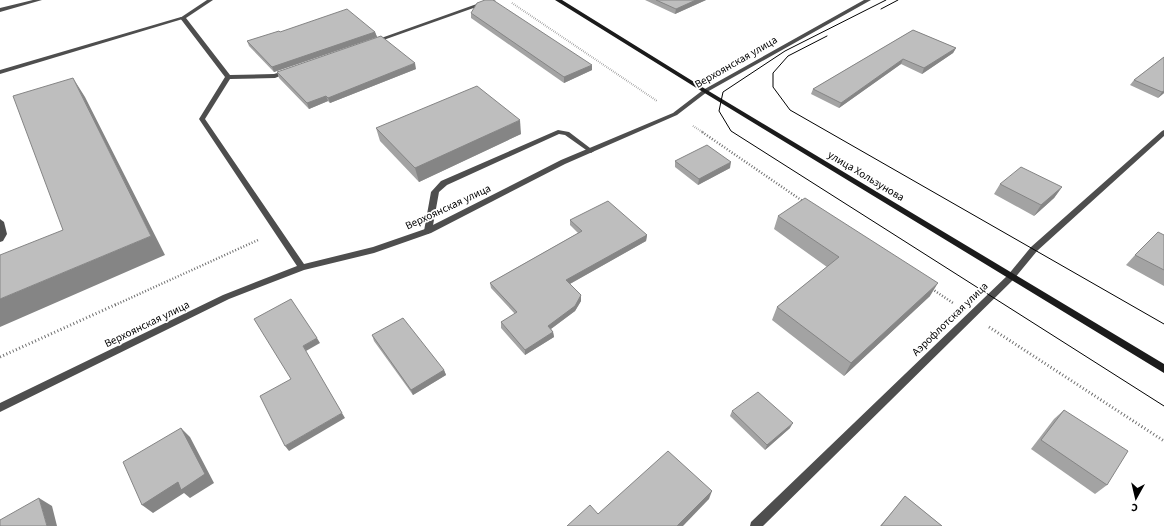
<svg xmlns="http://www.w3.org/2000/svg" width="1164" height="526" font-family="'Source Sans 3',sans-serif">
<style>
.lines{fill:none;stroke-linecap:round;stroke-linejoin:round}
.path-far2{stroke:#707070;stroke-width:2;stroke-dasharray:0.5 1.5;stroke-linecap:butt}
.path-far1{stroke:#707070;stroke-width:2.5;stroke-dasharray:1 2;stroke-linecap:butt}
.path{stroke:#707070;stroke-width:3;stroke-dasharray:1 2.5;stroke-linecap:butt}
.lane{fill:#4e4e4e;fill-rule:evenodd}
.street{fill:#4e4e4e;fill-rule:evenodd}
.secondary{fill:#1b1b1b;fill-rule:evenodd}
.tram{stroke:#000;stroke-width:1}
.wall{fill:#a3a3a3}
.shaded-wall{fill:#858585}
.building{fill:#bebebe;stroke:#858585}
.labels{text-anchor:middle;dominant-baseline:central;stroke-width:3.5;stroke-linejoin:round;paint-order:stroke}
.street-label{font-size:11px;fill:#000;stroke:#fff}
</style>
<rect width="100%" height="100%" fill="#fff"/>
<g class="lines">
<g class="path-far2">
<polyline points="512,3 657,101"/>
<polyline points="693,126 704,133"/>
</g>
<g class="path-far1">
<polyline points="702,132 804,202"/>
<polyline points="932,289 953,303"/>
<polyline points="115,305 258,240"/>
</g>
<g class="path">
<polyline points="989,327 1164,441"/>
<polyline points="0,357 117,304"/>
</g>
<g class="lane">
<polygon points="33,0 42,0 0,12 0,8"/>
<polygon points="181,17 186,18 0,74 0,70"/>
<polygon points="558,130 569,132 594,151 591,153 589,152 565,135 559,134 447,185 439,192 432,231 428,234 425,233 424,231 431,192 441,181"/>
<polygon points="0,219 4,222 7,234 3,241 0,242"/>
</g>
<g class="street">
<polygon points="207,0 213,0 186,18 230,75 274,74 287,70 290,72 275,78 230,79 205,119 304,264 373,247 425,229 561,160 673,113 703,90 864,0 871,0 707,92 677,115 565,164 431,233 374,253 304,270 229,299 0,412 0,403 223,295 297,266 199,119 225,77 180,18"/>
<polygon points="488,0 496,0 375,43 370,42"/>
<polygon points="1164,130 1164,136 1037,251 1014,279 763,526 750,526 751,522 1008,275 1031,247 1162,131"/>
</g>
<polygon class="secondary" points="555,0 562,0 707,90 1164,364 1164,373 703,92"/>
<g class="tram">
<polyline points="886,0 785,51 723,92 719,111 731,131 1164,406"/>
<polyline points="881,9 898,0"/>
<polyline points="827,36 788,56 773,73 773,87 790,110 1164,324"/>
</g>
</g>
<g class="wall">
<polygon points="645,0 706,0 675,14"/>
<polygon points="471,13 592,70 564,83 471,18"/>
<polygon points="913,30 956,48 953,53 922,74 901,64 839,108 811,94 813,89"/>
<polygon points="280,32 375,32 377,37 274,72 249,46 247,41"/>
<polygon points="1164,57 1164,93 1158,98 1130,85 1134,80"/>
<polygon points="416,69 330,103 328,101 309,109 279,78 277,72"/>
<polygon points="376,128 521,134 419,182 380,141"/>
<polygon points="675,161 730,168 698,185 675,167"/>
<polygon points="1000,184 1062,187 1054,198 1034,216 994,194"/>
<polygon points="778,216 930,296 844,376 772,320 777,307 827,267 774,229"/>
<polygon points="570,220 647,235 646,241 570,284 581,301 575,311 551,329 553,332 554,337 525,355 501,328 501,322 515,314 491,288 490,283 578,233 570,225"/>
<polygon points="1164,235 1164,286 1126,265 1135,255"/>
<polygon points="372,335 444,370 446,375 413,395 374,341"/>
<polygon points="1064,410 1107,485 1095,494 1031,449 1054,419"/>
<polygon points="732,411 790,428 765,450 730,416"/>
<polygon points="905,496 942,526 880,526 898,505"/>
</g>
<g class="shaded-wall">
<polygon points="696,0 706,0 675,14 676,9"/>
<polygon points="375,32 377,37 274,72 272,67"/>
<polygon points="956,48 953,53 922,74 924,68"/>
<polygon points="903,59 901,64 839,108 841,103"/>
<polygon points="415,63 416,69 330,103 328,98"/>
<polygon points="592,65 592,70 564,83 564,77"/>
<polygon points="73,78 85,97 165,255 0,327 0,299 151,236"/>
<polygon points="1164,91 1164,93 1158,98 1162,92"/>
<polygon points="326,96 328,101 309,109 307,103"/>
<polygon points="520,120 521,134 419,182 415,168"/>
<polygon points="731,162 730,168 698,185 699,179"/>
<polygon points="1062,187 1054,198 1034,216 1041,205"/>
<polygon points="647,235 646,241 566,286 566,280"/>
<polygon points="938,283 930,296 844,376 851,363"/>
<polygon points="581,295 581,301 575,311 548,331 548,326"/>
<polygon points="553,332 554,337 525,355 525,350"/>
<polygon points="317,338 320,343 306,351 303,346"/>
<polygon points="444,370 446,375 413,395 411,390"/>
<polygon points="342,413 345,418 289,451 285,446"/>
<polygon points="793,423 790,428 765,450 767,445"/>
<polygon points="181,428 190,437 214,483 190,498 184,493 153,513 142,505"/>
<polygon points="712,491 709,499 683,526 677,526"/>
<polygon points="39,498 52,506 57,526 47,526"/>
</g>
<g class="building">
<polygon points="485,0 493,0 592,65 564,77 471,13 477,3"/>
<polygon points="656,0 696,0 676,9"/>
<polygon points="347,9 375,32 272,67 247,41 279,31 280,32"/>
<polygon points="913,30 956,48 924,68 903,59 841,103 813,89"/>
<polygon points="381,36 415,63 328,98 326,96 307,103 277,72"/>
<polygon points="1164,57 1164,91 1162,92 1134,80"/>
<polygon points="73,78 151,236 0,299 0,255 63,230 13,96"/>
<polygon points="477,86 520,120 415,168 376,128"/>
<polygon points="707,145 731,162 699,179 675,161"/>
<polygon points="1021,167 1062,187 1041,205 1000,184"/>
<polygon points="805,198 938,283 851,363 777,307 839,257 778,216"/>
<polygon points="608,201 647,235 566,280 581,295 575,306 548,326 553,332 525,350 501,322 517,312 490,283 582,231 570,220"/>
<polygon points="1158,232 1164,235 1164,270 1135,255"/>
<polygon points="291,299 317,338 303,346 342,413 285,446 260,396 291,379 254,319"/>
<polygon points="403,318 444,370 411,390 372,335"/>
<polygon points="758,392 793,423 767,445 732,411"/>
<polygon points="1064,410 1128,451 1107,485 1041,440"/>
<polygon points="181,428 205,474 181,490 178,482 142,505 123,462"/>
<polygon points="668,451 712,491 677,526 567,526 590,505 598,514"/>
<polygon points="905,496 942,526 881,526"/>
<polygon points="39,498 47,526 0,526 0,520"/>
</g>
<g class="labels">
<g class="street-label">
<text transform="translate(736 62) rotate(-30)">Верхоянская улица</text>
<text transform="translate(866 176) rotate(31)">улица Хользунова</text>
<text transform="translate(448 207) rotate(-25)">Верхоянская улица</text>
<text transform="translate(950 319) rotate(-44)">Аэрофлотская улица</text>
<text transform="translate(147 324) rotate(-26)">Верхоянская улица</text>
</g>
</g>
<g transform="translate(1136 498) rotate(188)" stroke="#ffffff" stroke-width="3" paint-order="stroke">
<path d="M0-3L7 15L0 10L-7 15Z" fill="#000000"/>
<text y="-6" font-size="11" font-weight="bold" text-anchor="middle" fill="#000000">С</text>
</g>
</svg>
